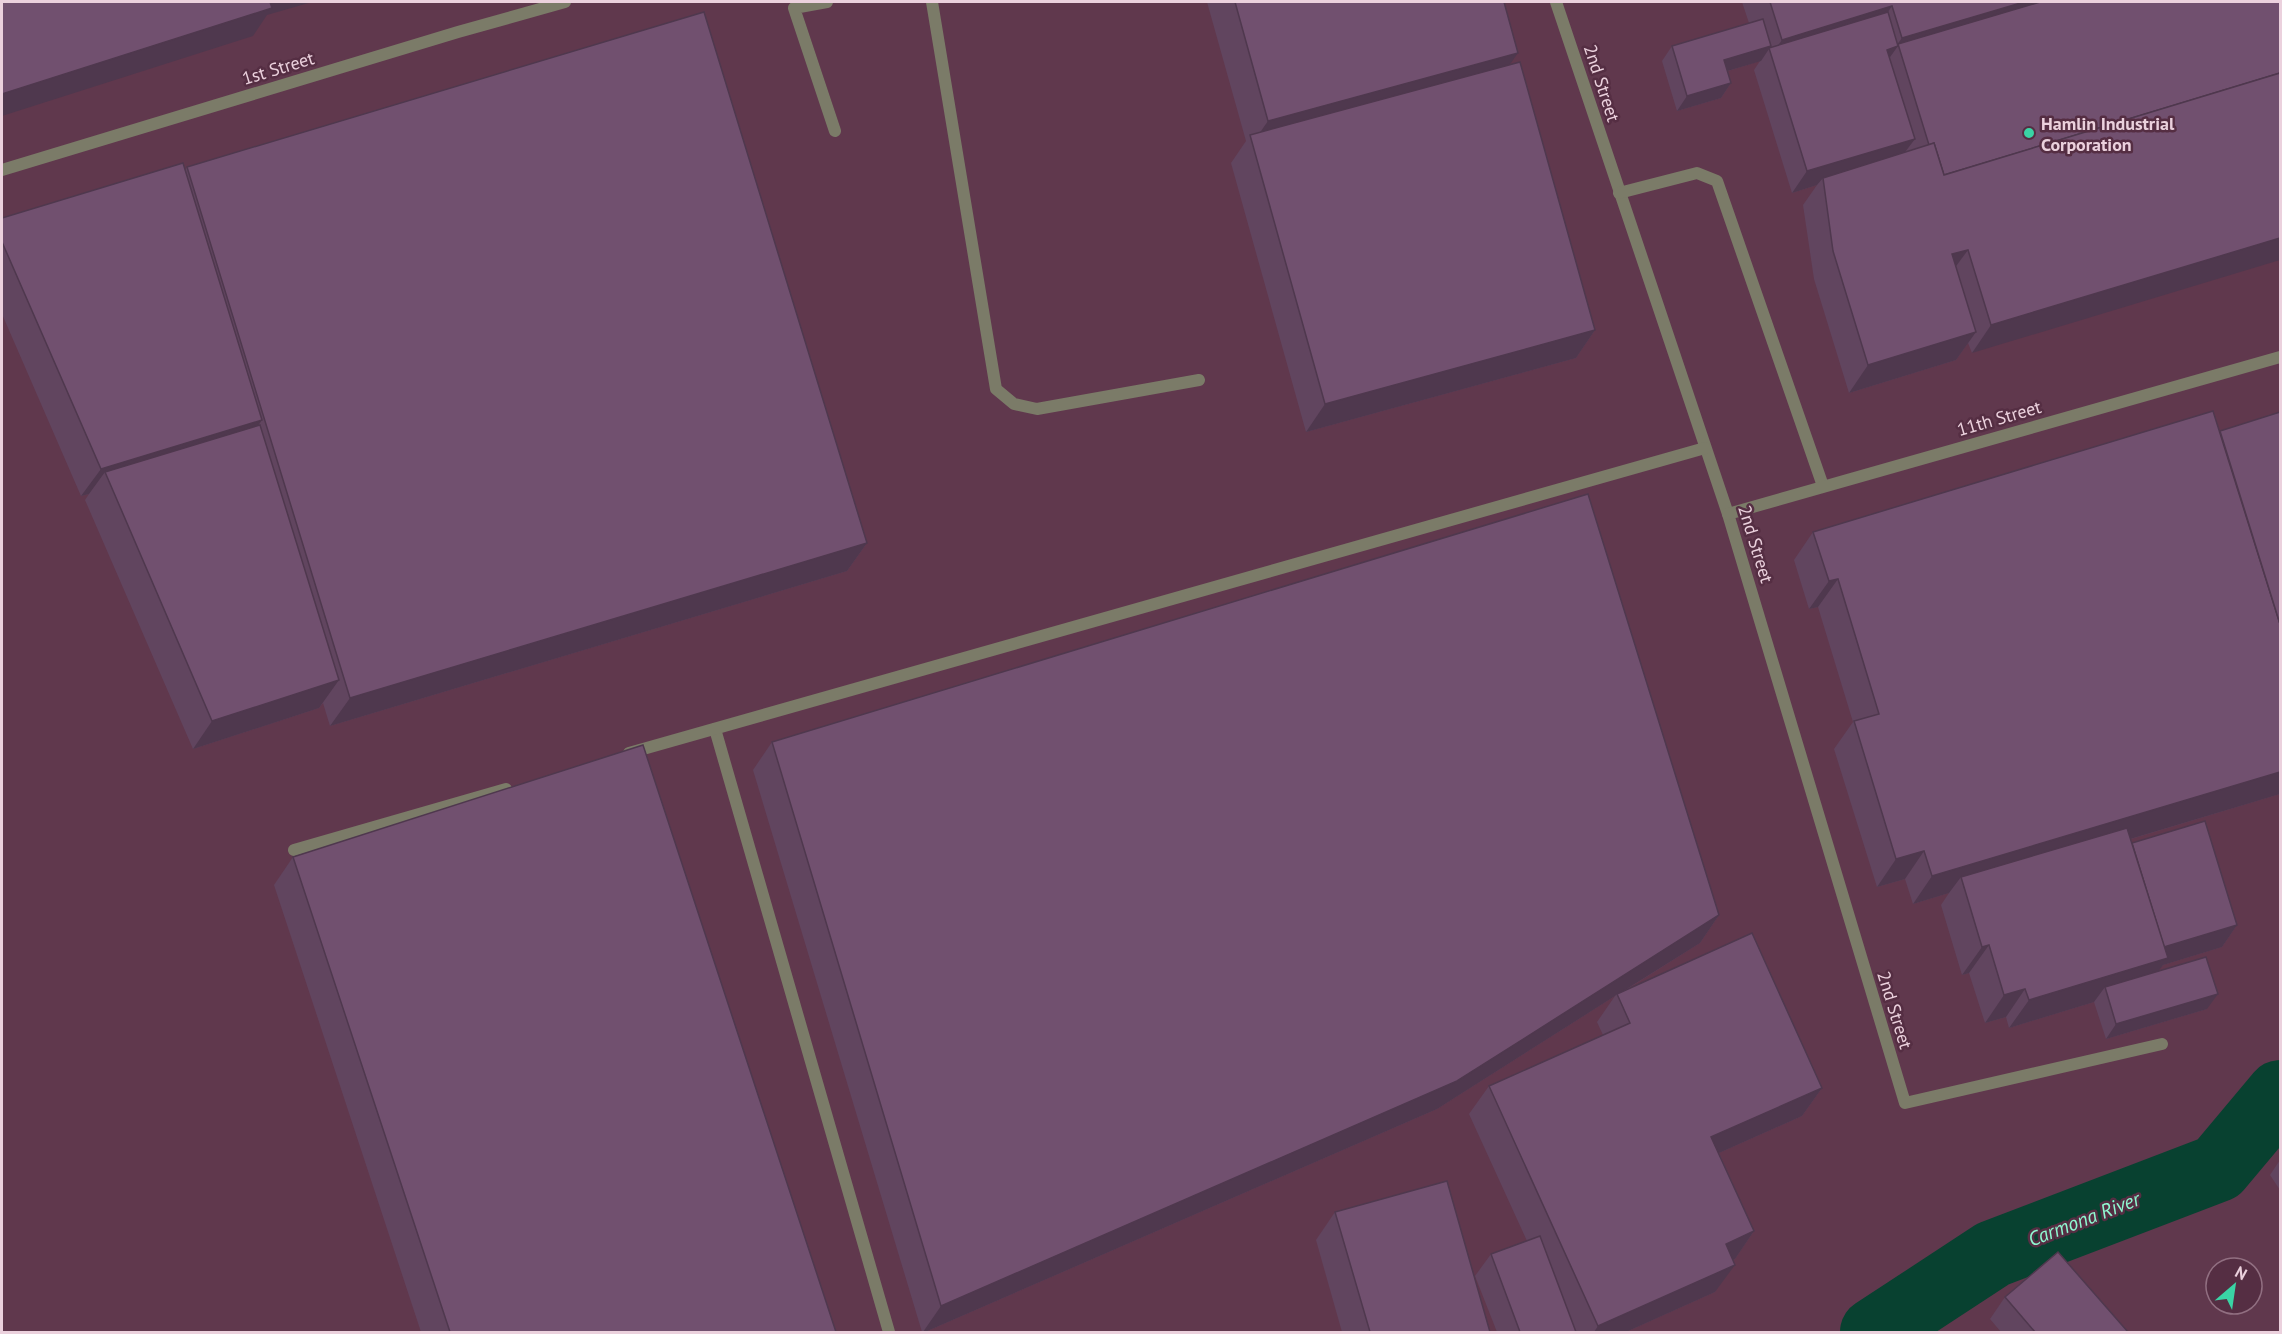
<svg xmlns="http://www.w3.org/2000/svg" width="2282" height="1334" font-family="'PT Sans',sans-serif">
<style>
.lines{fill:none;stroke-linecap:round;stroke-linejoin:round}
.river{stroke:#084130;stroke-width:68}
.service{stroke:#7b7b68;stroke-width:12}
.wall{fill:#61455f}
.shaded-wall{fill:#4f384e}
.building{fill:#71506f;stroke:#4f384e;stroke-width:1.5}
.poi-dot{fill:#3ad4a5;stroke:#552e43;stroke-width:2}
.labels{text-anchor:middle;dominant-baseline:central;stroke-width:5;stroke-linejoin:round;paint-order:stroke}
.street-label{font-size:18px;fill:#ebd1dd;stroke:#552e43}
.poi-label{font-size:18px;font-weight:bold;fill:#ebd1dd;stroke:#552e43;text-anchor:start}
.water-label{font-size:20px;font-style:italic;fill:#8ff9d1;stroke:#552e43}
</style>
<rect width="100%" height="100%" fill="#60384d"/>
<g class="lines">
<polyline class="river" points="1874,1332 1993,1254 2218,1168 2280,1094"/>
<g class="service">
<polyline points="827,2 794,8 835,131"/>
<polyline points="932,2 996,389 1014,404 1037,409 1199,380"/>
<polyline points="1556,2 1728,514 1905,1103 2162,1044"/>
<polyline points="2,170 458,32 565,2"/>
<polyline points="1619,193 1697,173 1717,181 1823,486"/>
<polyline points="1728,514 2280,357"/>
<polyline points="715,729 889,1332"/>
<polyline points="629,753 1705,448"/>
<polyline points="294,850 506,789"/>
</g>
</g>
<g class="wall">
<polygon points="1207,2 1504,2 1510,64 1595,330 1576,358 1306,432 1231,163 1246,141"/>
<polygon points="1742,2 2280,2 1972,353 1968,343 1956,360 1849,393 1814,279 1803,205 1817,185 1792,193 1754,70 1760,61 1728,71 1731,83 1721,98 1677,111 1662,61 1672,46 1749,23"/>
<polygon points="187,167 867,543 847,571 330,726 323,703 319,708 193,749 85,500 89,494 81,496 2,314 2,218 185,170"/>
<polygon points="2280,412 2280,794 2131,839 2132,843 2237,925 2222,947 2163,965 2158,971 2207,1009 2106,1039 2094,1002 2009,1028 2006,1017 1985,1023 1969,973 1962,975 1941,905 1949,893 1913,904 1905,879 1877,887 1834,749 1853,722 1818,607 1809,609 1794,560 1813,532 2220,431"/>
<polygon points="772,742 1719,915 1700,943 1624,991 1822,1088 1802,1116 1719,1153 1754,1231 1735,1259 1733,1260 1715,1292 1626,1332 1497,1332 1475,1276 1491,1254 1527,1241 1469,1114 1489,1086 1603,1035 1597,1022 1615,996 1437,1109 925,1332 922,1332 753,770"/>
<polygon points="293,857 836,1332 421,1332 274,885"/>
<polygon points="2280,1160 2280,1190 2270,1175"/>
<polygon points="1335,1212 1490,1332 1342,1332 1316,1240"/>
<polygon points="2005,1297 2128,1332 2001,1332 1990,1319"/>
</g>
<g class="shaded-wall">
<polygon points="272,2 312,2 267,15 253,36 2,116 2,94 267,10"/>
<polygon points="2024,2 2097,2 1898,46 1883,67 1887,50 1896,46 1902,38"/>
<polygon points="1892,6 1873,34 1771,55 1782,40"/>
<polygon points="1771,46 1761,61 1714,75 1724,60"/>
<polygon points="1518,53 1499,80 1252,144 1268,121"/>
<polygon points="1731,83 1721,98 1677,111 1687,96"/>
<polygon points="1915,139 1899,160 1823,178 1817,185 1792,193 1807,171"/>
<polygon points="2280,238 2280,260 1972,353 1991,325"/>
<polygon points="1968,250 1948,277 1952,254"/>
<polygon points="1595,330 1576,358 1306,432 1325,404"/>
<polygon points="1976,332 1956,360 1849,393 1868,365"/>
<polygon points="262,420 243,448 105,472 89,494 81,496 101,469"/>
<polygon points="867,543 847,571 330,726 350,698"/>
<polygon points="1838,579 1818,607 1809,609 1829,581"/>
<polygon points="339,680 319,708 193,749 212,721"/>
<polygon points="2280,772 2280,794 1964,889 1961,877 1949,893 1913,904 1932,876"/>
<polygon points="1924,851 1905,879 1877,887 1896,859"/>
<polygon points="1719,915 1700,943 1617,995 1617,994 1615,996 1437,1109 925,1332 923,1332 941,1306"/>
<polygon points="2237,925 2222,947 2163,965 2148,986 2105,987 2094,1002 2009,1028 2029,1000 2159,949"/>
<polygon points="1989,945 1969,973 1962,975 1982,947"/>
<polygon points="2025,989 2006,1017 1985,1023 2004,995"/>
<polygon points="2218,994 2207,1009 2106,1039 2116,1024"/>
<polygon points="1822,1088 1802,1116 1692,1165 1711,1137"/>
<polygon points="1754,1231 1735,1259 1706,1272 1726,1244"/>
<polygon points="1735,1265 1715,1292 1626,1332 1594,1332 1598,1326"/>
</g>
<g class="building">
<polygon points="2,2 270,2 272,8 2,94"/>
<polygon points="1235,2 1504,2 1518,53 1268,121"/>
<polygon points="1770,2 2024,2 1902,38 1892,6 1782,40"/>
<polygon points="2040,2 2280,2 2280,73 1944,175 1934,143 1929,145 1898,44"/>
<polygon points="704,12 867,543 350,698 187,167"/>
<polygon points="1888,12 1898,46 1887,50 1915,139 1807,171 1769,48"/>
<polygon points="1763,19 1771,46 1724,60 1731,83 1687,96 1672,46"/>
<polygon points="1520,62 1595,330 1325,404 1250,135"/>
<polygon points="2280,73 2280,238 1991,325 1968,250 1952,254 1976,332 1868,365 1833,251 1823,178 1934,143 1944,175"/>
<polygon points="183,163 262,420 101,469 2,242 2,218"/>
<polygon points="2213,411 2280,624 2280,772 1932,876 1924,851 1896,859 1854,721 1879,714 1838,579 1829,581 1813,532"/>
<polygon points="2280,412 2280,624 2220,431"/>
<polygon points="260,425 339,680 212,721 105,472"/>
<polygon points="1588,494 1719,915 1457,1081 941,1306 772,742"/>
<polygon points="643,745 836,1332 450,1332 293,857"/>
<polygon points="2205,821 2237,925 2164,947 2132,843"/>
<polygon points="2127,828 2168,958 2029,1000 2025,989 2004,995 1989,945 1982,947 1961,877"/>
<polygon points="1752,933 1822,1088 1711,1137 1754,1231 1726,1244 1735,1265 1598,1326 1489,1086 1630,1023 1617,994"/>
<polygon points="2206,957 2218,994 2116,1024 2105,987"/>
<polygon points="1447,1181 1490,1332 1370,1332 1335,1212"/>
<polygon points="1540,1236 1576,1332 1520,1332 1491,1254"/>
<polygon points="2058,1252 2128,1332 2035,1332 2005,1297"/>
</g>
<circle class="poi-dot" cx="2029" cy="133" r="6"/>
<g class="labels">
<g class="street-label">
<text transform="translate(278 68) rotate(-17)">1st Street</text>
<text transform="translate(1602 83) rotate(72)">2nd Street</text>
<text transform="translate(1999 418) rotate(-16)">11th Street</text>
<text transform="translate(1756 544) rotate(73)">2nd Street</text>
<text transform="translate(1895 1010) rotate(73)">2nd Street</text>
</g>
<g class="poi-label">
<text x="2041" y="123">Hamlin Industrial<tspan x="2041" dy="21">Corporation</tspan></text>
</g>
<g class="water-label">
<text transform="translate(2084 1219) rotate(-21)">Carmona River</text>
</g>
</g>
<rect width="2282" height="1334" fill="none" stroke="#ebd1dd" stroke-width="6"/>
<g transform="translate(2234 1286) rotate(29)"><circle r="28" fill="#552e43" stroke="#916f81" stroke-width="1.5"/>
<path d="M0-4.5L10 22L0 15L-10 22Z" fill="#3ad4a5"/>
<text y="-9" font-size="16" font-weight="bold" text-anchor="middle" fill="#ebd1dd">N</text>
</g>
</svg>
